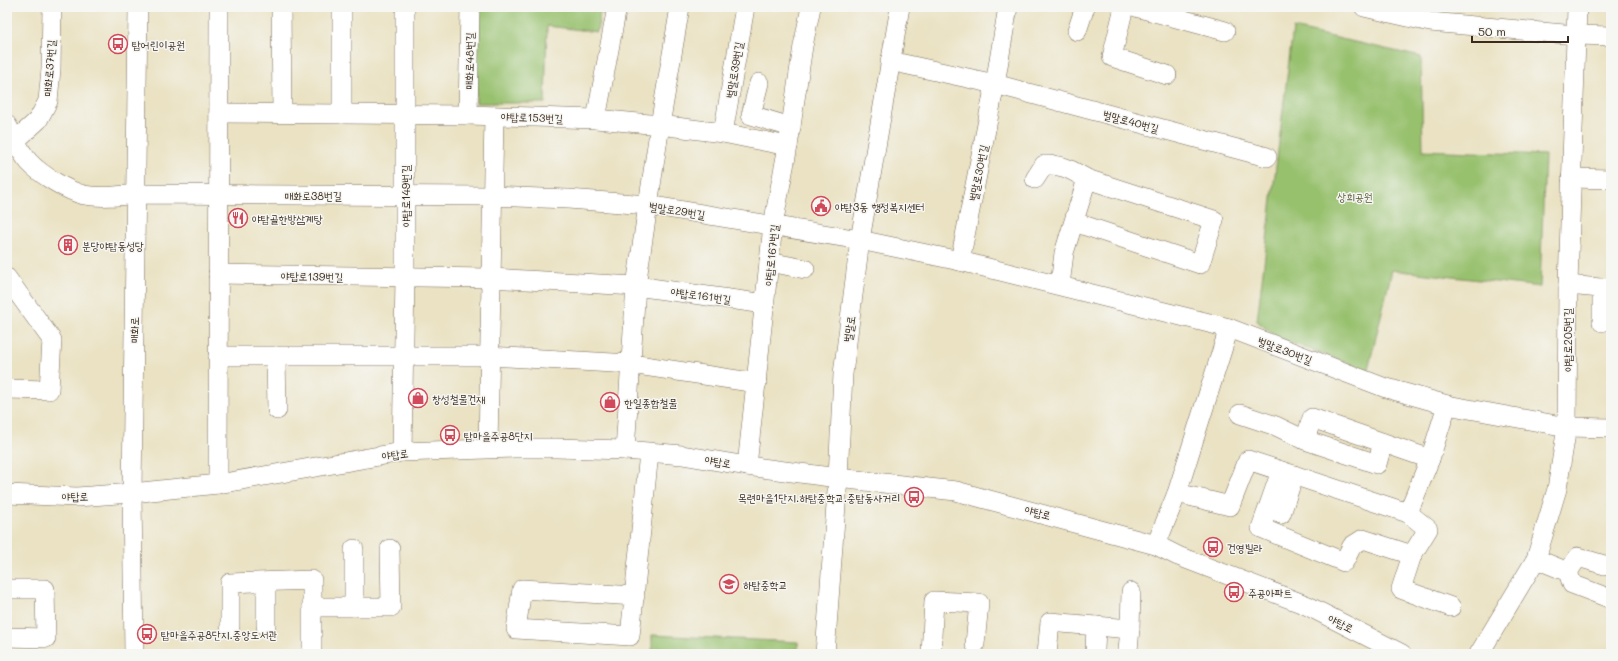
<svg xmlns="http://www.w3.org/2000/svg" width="1618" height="661" font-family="Mali,'Poor Story',sans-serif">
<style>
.green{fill:#98c16e;stroke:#6a7646}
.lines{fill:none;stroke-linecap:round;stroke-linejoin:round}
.minor-casing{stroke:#786a58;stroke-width:20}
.minor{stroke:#fff;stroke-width:19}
.labels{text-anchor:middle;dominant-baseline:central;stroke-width:3;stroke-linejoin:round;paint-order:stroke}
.poi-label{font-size:11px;fill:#3b2a1e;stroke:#f6f6f2;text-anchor:start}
.street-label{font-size:11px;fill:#3b2a1e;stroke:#f6f6f2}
.park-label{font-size:11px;fill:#575736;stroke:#f6f6f2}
</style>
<rect width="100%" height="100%" fill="#f6f6f2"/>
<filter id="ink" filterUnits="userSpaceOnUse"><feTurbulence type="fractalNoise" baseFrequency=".025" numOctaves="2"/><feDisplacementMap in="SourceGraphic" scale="8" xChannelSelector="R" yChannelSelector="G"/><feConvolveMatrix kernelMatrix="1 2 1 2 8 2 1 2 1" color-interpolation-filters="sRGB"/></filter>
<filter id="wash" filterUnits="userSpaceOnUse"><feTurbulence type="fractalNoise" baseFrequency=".012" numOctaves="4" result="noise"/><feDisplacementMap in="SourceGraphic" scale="16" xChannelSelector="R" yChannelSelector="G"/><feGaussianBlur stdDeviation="0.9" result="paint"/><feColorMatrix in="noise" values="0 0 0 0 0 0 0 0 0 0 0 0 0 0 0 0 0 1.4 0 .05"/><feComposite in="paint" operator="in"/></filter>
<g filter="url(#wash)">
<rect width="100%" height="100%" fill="#eae2c3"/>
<g class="green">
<polygon points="477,7 601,7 597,32 547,26 545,103 476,103"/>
<polygon points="1293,28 1421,57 1423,150 1545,155 1540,287 1392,270 1368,370 1277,338 1257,321"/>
<polygon points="652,635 798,642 798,654 652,654"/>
</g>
</g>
<g filter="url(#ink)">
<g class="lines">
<defs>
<g id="minor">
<polyline points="281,7 282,113"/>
<polyline points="342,7 342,114"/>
<polyline points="1124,7 1112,57 1167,75"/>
<polyline points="1136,7 1225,31"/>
<polyline points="1364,7 1430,22 1576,35 1611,36"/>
<polyline points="1077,31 1085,7"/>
<polyline points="890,61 995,84 1267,157"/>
<polyline points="759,83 751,115 791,127"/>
<polyline points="219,113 468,115 596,119 660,125 723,133 788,146"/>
<polyline points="468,115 470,7"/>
<polyline points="596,119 617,7"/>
<path d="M7,125C14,137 19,151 29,162C40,174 67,191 84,195C101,198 118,196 135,194L491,196L568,199L648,205L860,240L960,261L1229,328L1383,387L1447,405L1567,427L1611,428"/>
<polyline points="723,133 745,7"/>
<polyline points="7,145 15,141 38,120 48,101 51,69 52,7"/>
<polyline points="1571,178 1611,179"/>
<path d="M1035,179L1044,165C1063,164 1071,170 1087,179"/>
<polyline points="960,261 995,84 1008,7"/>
<polyline points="769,262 805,269"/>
<polyline points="218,274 490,278 636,286 765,304"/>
<polyline points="7,278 52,340 49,390 7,389"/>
<polyline points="1060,285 1064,253 1087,179 1214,220 1200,264 1074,222"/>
<polyline points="1568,285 1611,289"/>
<polyline points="1602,322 1602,288"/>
<polyline points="218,356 489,356 631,364 757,383"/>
<polyline points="276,356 277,410"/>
<polyline points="1240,414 1276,426 1305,440 1377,464 1383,443"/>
<polyline points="1305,440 1312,418 1430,459"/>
<polyline points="488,448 494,116"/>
<polyline points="625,450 636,286 660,125 680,7"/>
<polyline points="402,452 405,278 405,7"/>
<polyline points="747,466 773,225 788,146 803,46 811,7"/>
<polyline points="1281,471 1261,528 1344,562 1352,546 1363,539 1412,555 1401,589 1451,607"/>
<polyline points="218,484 219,7"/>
<polyline points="1177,493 1230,506 1248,460 1408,513 1430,459 1447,405"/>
<polyline points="7,494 77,497 132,493 218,484 402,452 514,448 557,448 625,450 682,455 747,466 838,478 956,491 1156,545 1178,556 1306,605 1402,654"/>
<polyline points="1408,513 1428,529 1412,555"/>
<polyline points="1281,514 1294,475"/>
<polyline points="1156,545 1177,493 1229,328"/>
<polyline points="354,549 354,607"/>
<polyline points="1536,559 1568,572 1572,584 1611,599"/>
<polyline points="1568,572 1578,557 1611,567"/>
<polyline points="7,589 45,589 46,638 7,637"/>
<polyline points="635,596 522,589 516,629 630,636 649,453"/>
<polyline points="312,607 391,607 390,549"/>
<polyline points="266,626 266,582"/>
<polyline points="230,627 230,583 312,580 312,654"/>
<polyline points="1095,650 1096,626"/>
<polyline points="1128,650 1130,629"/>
<polyline points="134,654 132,493 138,7"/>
<polyline points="825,654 838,478 843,374 860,240 900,7"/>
<polyline points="931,654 934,601 979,603 975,644"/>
<polyline points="1047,654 1050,622 1130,629 1131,592"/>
<polyline points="1479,654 1536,559 1557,489 1567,427 1568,285 1577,7"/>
</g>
</defs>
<use href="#minor" class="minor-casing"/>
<use href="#minor" class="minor"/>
</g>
</g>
<defs>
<symbol id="bus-ring" viewBox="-11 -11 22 22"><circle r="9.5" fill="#f6f6f2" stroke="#d1495b" stroke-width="1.5"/><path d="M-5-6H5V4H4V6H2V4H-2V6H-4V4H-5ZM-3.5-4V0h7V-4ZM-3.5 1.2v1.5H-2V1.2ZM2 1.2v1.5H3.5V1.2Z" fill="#d1495b"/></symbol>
<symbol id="civic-ring" viewBox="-11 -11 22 22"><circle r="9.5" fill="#f6f6f2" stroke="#d1495b" stroke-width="1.5"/><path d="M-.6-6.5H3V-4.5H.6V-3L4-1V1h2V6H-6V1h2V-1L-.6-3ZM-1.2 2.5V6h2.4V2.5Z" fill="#d1495b"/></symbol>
<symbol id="restaurant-ring" viewBox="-11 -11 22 22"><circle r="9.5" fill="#f6f6f2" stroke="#d1495b" stroke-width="1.5"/><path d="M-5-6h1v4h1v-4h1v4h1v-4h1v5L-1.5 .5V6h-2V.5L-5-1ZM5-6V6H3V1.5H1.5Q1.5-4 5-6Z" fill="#d1495b"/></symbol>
<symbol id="building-ring" viewBox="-11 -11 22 22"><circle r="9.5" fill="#f6f6f2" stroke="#d1495b" stroke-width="1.5"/><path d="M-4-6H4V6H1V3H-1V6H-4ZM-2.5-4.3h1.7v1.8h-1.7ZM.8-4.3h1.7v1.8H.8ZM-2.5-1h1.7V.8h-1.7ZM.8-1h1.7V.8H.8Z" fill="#d1495b"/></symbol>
<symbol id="shop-ring" viewBox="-11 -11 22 22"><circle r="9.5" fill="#f6f6f2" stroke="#d1495b" stroke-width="1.5"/><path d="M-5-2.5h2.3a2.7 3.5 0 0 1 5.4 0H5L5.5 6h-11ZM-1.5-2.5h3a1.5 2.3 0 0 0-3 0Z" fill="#d1495b"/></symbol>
<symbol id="school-ring" viewBox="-11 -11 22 22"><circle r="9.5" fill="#f6f6f2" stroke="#d1495b" stroke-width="1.5"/><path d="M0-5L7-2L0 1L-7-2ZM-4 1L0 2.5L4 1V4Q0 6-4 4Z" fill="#d1495b"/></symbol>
</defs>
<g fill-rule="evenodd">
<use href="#bus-ring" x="107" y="33" width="22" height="22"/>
<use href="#civic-ring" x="810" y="195" width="22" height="22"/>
<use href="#restaurant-ring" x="227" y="207" width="22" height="22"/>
<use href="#building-ring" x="57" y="234" width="22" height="22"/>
<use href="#shop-ring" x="407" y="387" width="22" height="22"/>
<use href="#shop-ring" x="599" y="391" width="22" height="22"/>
<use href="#bus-ring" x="439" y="424" width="22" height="22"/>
<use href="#bus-ring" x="903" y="486" width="22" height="22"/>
<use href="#bus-ring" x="1202" y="536" width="22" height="22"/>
<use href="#school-ring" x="718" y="573" width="22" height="22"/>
<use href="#bus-ring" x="1223" y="581" width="22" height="22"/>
<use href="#bus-ring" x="136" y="623" width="22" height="22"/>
</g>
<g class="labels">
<g class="poi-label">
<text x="132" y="44">탑어린이공원</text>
<text x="835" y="206">야탑3동 행정복지센터</text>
<text x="252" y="218">야탑골한방삼계탕</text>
<text x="82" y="245">분당야탑동성당</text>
<text x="432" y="398">창성철물건재</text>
<text x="624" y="402">한일종합철물</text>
<text x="464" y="435">탑마을주공8단지</text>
<text x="900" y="497" text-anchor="end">목련마을1단지.하탑중학교.중탑동사거리</text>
<text x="1227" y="547">건영빌라</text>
<text x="743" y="584">하탑중학교</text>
<text x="1248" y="592">주공아파트</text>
<text x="161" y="634">탑마을주공8단지.중앙도서관</text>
</g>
<g class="street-label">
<text transform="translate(469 61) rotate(-89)">매화로48번길</text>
<text transform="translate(49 68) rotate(-86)">매화로37번길</text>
<text transform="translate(734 70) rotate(-81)">벌말로39번길</text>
<text transform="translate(532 117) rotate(2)">야탑로153번길</text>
<text transform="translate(1131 121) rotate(15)">벌말로40번길</text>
<text transform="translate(978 173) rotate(-79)">벌말로30번길</text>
<text x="313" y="195">매화로38번길</text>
<text transform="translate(405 196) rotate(-90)">야탑로149번길</text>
<text transform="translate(677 210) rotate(9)">벌말로29번길</text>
<text transform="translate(771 255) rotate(-84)">야탑로167번길</text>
<text transform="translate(312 276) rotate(1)">야탑로139번길</text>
<text transform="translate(701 295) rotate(8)">야탑로161번길</text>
<text transform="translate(849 329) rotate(-82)">벌말로</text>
<text transform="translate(134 330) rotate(-89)">매화로</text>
<text transform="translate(1567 340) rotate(-90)">야탑로205번길</text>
<text transform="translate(1285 350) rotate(21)">벌말로30번길</text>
<text transform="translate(395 454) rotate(-7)">야탑로</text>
<text transform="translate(718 461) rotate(10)">야탑로</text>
<text transform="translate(75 496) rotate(-1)">야탑로</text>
<text transform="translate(1038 512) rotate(15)">야탑로</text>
<text transform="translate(1341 623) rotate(27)">야탑로</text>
</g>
<g class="park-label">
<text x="1355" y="196">상희공원</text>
</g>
</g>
<rect width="1618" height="661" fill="none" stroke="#f6f6f2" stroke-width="24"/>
<path d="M1472 36v6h96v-6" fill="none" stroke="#3b2a1e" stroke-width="2"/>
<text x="1478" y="36" font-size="12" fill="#3b2a1e" stroke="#f6f6f2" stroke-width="3" paint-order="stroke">50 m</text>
</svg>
